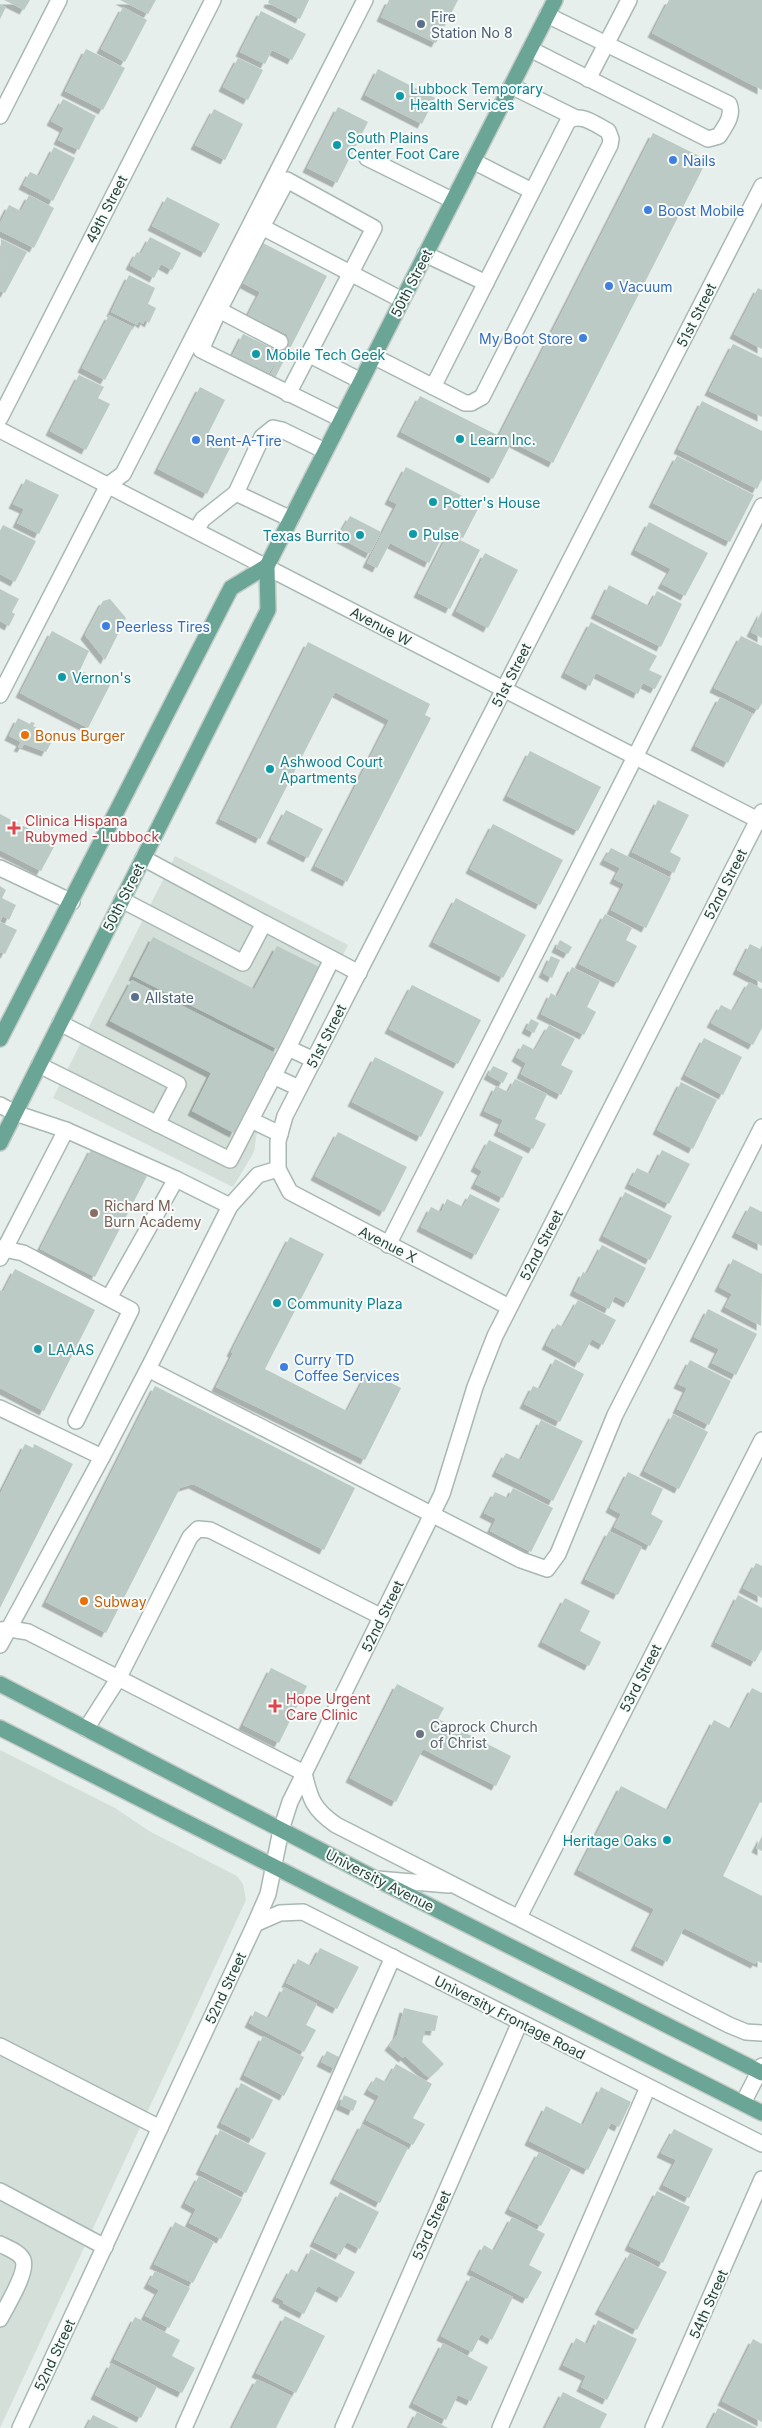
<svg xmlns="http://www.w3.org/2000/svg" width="762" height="2428" font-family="Inter,sans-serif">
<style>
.built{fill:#d4dfda}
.building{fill:#bbcac4;filter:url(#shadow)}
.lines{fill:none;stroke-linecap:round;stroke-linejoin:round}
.minor-casing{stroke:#a8b8b2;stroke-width:18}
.major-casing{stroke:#c2cac8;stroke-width:18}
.minor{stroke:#fff;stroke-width:15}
.major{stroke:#6aa596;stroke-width:15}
.service-dot{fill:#5c6f8a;stroke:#f7fbf9;stroke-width:2}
.culture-dot{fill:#0f9aa8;stroke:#f7fbf9;stroke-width:2}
.shop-dot{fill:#3f7fe0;stroke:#f7fbf9;stroke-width:2}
.food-dot{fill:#e8710a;stroke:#f7fbf9;stroke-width:2}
.health-dot{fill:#e0444e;stroke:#f7fbf9;stroke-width:2}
.education-dot{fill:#8d6e63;stroke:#f7fbf9;stroke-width:2}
.worship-dot{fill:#6b7280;stroke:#f7fbf9;stroke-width:2}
.labels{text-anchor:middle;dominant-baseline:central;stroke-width:4;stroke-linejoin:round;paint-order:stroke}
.service-label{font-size:14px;fill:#4e5e75;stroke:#f7fbf9;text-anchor:start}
.culture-label{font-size:14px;fill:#0d838f;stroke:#f7fbf9;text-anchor:start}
.shop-label{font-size:14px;fill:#366cbe;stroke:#f7fbf9;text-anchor:start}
.street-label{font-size:14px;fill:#24423a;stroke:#f7fbf9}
.food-label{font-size:14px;fill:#c56008;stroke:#f7fbf9;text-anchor:start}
.health-label{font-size:14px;fill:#be3a42;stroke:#f7fbf9;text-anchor:start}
.education-label{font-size:14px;fill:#785e54;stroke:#f7fbf9;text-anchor:start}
.worship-label{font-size:14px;fill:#5b616d;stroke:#f7fbf9;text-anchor:start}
</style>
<defs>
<filter id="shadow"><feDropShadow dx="-4.5" dy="4.5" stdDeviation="0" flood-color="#0004"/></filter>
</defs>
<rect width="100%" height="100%" fill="#e6efeb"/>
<g class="built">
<polygon points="175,856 348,945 268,1104 258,1125 254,1152 233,1187 53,1098"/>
<polygon points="0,1750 115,1808 149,1831 237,1876 243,1884 246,1900 0,2428"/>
</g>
<g class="building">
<polygon points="4,0 30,0 24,10"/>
<polygon points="120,0 156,0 148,14"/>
<polygon points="269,0 309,0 300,19 268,3"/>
<polygon points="389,0 458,0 436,43 381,17"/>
<polygon points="669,0 762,0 762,90 652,33"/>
<polygon points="0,4 6,7 0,19"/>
<polygon points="123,7 147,20 125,62 101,49"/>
<polygon points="261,11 306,34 292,60 272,50 265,64 240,52"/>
<polygon points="86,49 125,68 103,110 65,91"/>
<polygon points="238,58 263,70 248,100 223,87"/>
<polygon points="378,69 435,98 422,124 365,95"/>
<polygon points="63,99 96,116 79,150 58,140 64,128 51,121"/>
<polygon points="338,107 368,122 337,183 307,168"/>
<polygon points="214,109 243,124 225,160 195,145"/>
<polygon points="653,133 707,160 553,463 512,442 493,479 401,432 420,396 499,436"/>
<polygon points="54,147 75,158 53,201 23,185 30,172 39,176"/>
<polygon points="29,195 54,208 34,248 0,231 0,223 9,205 21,211"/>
<polygon points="167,197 220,224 205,253 152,226"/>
<polygon points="150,237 181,253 172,270 161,264 154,278 130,265 137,252 141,254"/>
<polygon points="1,239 27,252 5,293 0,291"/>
<polygon points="261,242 327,276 274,380 269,377 280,355 268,374 232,356 243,334 280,352 288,335 248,315 260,292 241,282"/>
<polygon points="129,275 155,288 148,304 156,308 149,323 145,320 143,324 139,321 137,325 111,312"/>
<polygon points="758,288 762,290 762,349 734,334"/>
<polygon points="109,315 133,327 105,380 82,368"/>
<polygon points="733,344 762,358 762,417 709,391"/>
<polygon points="79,375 104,387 98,398 110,404 86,450 50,431"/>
<polygon points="200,387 225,400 208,434 231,446 207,494 158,469"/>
<polygon points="702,401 762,431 762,479 757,489 678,449"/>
<polygon points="677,456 754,495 730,542 653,503"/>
<polygon points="406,467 480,505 463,538 446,529 429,563 390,543 377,568 367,563 397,504 389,500"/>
<polygon points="26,479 59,495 39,534 17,523 24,509 13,504"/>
<polygon points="350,516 381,532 370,554 338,537"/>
<polygon points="649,522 708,553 685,596 662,584 671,569 635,550"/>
<polygon points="3,525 36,541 15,582 0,574 0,531"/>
<polygon points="448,534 480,550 450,609 418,593"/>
<polygon points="485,553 518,570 488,628 456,611"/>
<polygon points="609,585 649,606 657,591 682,604 661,647 595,614"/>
<polygon points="0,589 19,599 12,612 15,614 9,626 0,621"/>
<polygon points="110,599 126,618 105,660 85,635 103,601"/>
<polygon points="762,611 762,638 751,632"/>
<polygon points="591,622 657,656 649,670 662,676 655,689 643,683 638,694 596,673 590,686 565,673"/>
<polygon points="52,631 89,651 80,670 110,685 88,728 20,693"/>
<polygon points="741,636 762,646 762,703 758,710 714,688"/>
<polygon points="308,642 430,704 425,715 431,718 347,882 315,866 389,720 335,692 260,839 220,819"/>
<polygon points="720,697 753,714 728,763 695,746"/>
<polygon points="18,718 30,724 31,722 35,723 33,726 41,730 38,734 51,743 46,752 24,744 22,748 18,747 21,742 9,736"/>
<polygon points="530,751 601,787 578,831 507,796"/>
<polygon points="658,800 689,815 670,852 681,858 674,873 632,852"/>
<polygon points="286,810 323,829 308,858 271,839"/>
<polygon points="0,814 56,843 41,871 0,850"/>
<polygon points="493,824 563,860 540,905 470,869"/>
<polygon points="611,848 671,878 646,928 611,910 624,884 614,879 620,868 604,860"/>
<polygon points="0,886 6,890 2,898 16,905 9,920 3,916 0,922 17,930 5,954 0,952"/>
<polygon points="456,898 526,935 503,978 433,942"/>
<polygon points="605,914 632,928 626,940 637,946 618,983 579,964"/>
<polygon points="153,937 254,989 277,946 319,967 277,1049 133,976"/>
<polygon points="560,940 572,947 568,954 556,948"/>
<polygon points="750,944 760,949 762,945 762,983 737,970"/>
<polygon points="551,956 560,960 552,978 543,973"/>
<polygon points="572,967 600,981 587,1007 596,1012 584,1035 541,1014 551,993 557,997"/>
<polygon points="132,980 275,1053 234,1133 192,1111 211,1073 110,1021"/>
<polygon points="749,982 762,989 762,1028 753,1045 711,1023 721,1005 733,1011"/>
<polygon points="412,985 481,1020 458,1064 389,1029"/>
<polygon points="531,1019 539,1023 534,1033 526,1029"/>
<polygon points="549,1025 575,1039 561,1065 573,1071 561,1095 521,1074 526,1063 516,1057 523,1044 535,1050"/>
<polygon points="704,1038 742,1057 723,1095 685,1075"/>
<polygon points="375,1057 444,1092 421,1137 352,1102"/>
<polygon points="493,1066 508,1073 503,1083 488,1075"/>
<polygon points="515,1079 547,1094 535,1119 546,1124 533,1149 498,1131 503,1120 484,1111 496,1086 508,1092"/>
<polygon points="681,1082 717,1100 693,1149 657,1130"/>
<polygon points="338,1132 407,1167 384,1212 315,1176"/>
<polygon points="489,1140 523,1157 503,1198 475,1184 482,1171 475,1167"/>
<polygon points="92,1148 147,1176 95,1277 40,1249"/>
<polygon points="662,1150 690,1164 669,1204 629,1184 637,1168 650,1174"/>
<polygon points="625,1192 672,1216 650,1260 603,1236"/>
<polygon points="470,1194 500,1209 476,1255 421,1227 431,1207 441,1212 447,1199 463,1207"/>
<polygon points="750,1206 762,1212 762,1246 736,1233"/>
<polygon points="290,1237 324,1254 265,1369 347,1411 368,1371 401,1388 365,1460 216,1387 233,1353 231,1352"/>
<polygon points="602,1245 646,1268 628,1303 615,1296 609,1309 574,1291 583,1272 587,1274"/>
<polygon points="733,1259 762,1274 761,1326 725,1307 732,1294 719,1287"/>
<polygon points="15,1269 95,1310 44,1411 0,1388 0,1290 3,1292"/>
<polygon points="578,1300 616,1320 603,1345 592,1339 579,1363 546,1345 557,1324 563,1327"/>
<polygon points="708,1309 757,1334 736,1375 712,1363 719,1349 694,1337"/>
<polygon points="555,1359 584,1374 560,1422 524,1404 533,1386 540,1389"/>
<polygon points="690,1360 731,1381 709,1425 677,1409 687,1388 678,1384"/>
<polygon points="155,1386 355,1488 324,1550 193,1484 180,1488 106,1633 46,1602"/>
<polygon points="673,1414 708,1432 679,1489 644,1471"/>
<polygon points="541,1420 583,1441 553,1501 496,1472 506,1453 521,1460"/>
<polygon points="25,1444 33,1448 34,1444 73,1464 0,1608 0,1494"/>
<polygon points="628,1472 663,1489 651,1514 663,1521 650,1546 614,1527 621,1514 610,1508"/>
<polygon points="513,1488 553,1508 531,1552 490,1531 496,1519 484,1513 495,1492 508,1498"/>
<polygon points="609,1531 642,1547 618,1595 585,1579"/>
<polygon points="756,1563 762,1566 762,1598 743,1588"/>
<polygon points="738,1595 762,1608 762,1649 755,1662 715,1642"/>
<polygon points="565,1598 590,1611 580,1631 601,1642 589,1666 542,1642"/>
<polygon points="271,1668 307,1686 279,1743 243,1725"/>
<polygon points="397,1684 444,1708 438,1719 511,1756 496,1786 423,1749 396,1802 350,1778"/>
<polygon points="752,1688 762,1693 762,1803 760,1802 723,1876 762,1896 762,1963 757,1961 755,1964 684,1928 667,1962 635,1946 654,1909 578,1870 621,1786 668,1810 714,1720 731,1729"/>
<polygon points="762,1836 762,1851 756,1848"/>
<polygon points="320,1948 359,1967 337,2009 286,1983 298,1959 311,1966"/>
<polygon points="284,1987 317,2004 306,2025 316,2030 304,2052 249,2023 255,2011 269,2018"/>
<polygon points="404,2008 438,2016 435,2031 425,2030 422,2042 444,2064 429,2078 405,2056 403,2058 389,2046 397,2035"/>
<polygon points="263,2036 304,2057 284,2096 244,2075"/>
<polygon points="327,2051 341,2058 335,2069 321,2062"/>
<polygon points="396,2064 432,2084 413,2118 425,2124 413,2145 366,2120 379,2096 368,2090 376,2077 386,2082"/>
<polygon points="241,2083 273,2100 253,2139 221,2123"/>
<polygon points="601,2087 631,2102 619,2127 611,2123 588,2170 529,2141 546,2106 583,2125"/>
<polygon points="344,2095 357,2101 353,2111 340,2105"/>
<polygon points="362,2124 408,2148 380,2203 334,2179"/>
<polygon points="674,2129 713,2149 689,2198 663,2185 676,2160 661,2153"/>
<polygon points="220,2130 266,2153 246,2193 200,2170"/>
<polygon points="539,2152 571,2169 541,2226 509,2209"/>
<polygon points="199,2176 242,2199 221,2239 189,2223 196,2209 185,2203"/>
<polygon points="657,2191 690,2207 663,2263 629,2246"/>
<polygon points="340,2192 379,2212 360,2249 347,2242 340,2255 314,2242"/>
<polygon points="512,2217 545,2234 529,2265 542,2272 527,2299 471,2270 484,2245 494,2251"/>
<polygon points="175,2222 214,2242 193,2283 154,2264"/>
<polygon points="311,2249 355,2272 341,2298 318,2286 304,2314 283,2303 284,2301 276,2297 291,2269 299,2273"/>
<polygon points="630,2253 667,2272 637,2330 599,2310"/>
<polygon points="155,2271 190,2288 169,2328 145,2316 159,2290 148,2284"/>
<polygon points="471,2276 513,2297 492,2340 481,2334 472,2352 441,2336"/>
<polygon points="285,2316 325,2336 296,2393 256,2373"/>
<polygon points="135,2317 180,2340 172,2356 195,2368 182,2393 114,2359"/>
<polygon points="598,2320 637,2339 607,2400 581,2387 586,2376 563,2365 576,2338 587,2344"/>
<polygon points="753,2339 762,2344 762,2422 722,2401"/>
<polygon points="443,2343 488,2367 471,2401 458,2395 446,2420 413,2403"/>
<polygon points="111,2363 157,2387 141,2418 95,2395"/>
<polygon points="257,2379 292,2396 276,2428 232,2428"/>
<polygon points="563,2392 607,2414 600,2428 545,2428"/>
<polygon points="718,2408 757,2428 708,2428"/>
<polygon points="417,2412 448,2428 409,2428"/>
<polygon points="93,2415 119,2428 86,2428"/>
</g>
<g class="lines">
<defs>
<g id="minor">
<path d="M530,49L708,139L719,136C725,126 734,116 729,104L547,15"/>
<polyline points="588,79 629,0"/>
<polyline points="511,86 574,117"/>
<polyline points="0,116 59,0"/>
<polyline points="367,158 452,200"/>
<polyline points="473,161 532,191"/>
<polyline points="262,227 219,310 280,342"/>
<polyline points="425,254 486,283"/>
<polyline points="219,310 201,350 341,419"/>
<polyline points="308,354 361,381"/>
<path d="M373,356L465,403H471L482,397L610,145L611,139L608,131C596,125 581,112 568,121L433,387"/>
<polyline points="288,394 374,228 287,180 262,227 402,300"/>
<polyline points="0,418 213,0"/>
<polyline points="0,430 762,822"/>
<polyline points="291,519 236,493 262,437 273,428 282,430 325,451"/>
<polyline points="196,530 203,519 236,493"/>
<polyline points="0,695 108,485 123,474 365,0"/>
<polyline points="0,868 72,902"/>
<polyline points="122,900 243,963 264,923 143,858"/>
<polyline points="264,923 359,973"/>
<polyline points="60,1023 178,1084 157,1124"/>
<polyline points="314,1060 288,1048 332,959"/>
<polyline points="39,1065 230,1160 288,1048"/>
<polyline points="273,1076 299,1088"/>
<polyline points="0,1105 15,1113 66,1130 0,1258"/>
<polyline points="251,1120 280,1134"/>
<polyline points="66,1130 176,1179 109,1298"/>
<polyline points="176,1179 230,1206"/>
<polyline points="388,1245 762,506"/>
<polyline points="0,1248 23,1253 131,1310 76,1421"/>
<polyline points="509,1307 290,1192 278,1169 278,1141 285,1116 762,186"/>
<polyline points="148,1369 230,1206 258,1175 278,1169"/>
<polyline points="0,1408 102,1457 148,1369 521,1560 547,1569 558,1554 615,1415 762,1127"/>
<path d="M0,1630L10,1629L28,1632L304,1773C310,1799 313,1809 336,1825L729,2025L746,2032L762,2033"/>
<polyline points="0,1645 102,1457"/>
<polyline points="86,1729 118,1679 190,1537 198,1529 210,1530 382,1617"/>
<polyline points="377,1879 449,1885"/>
<polyline points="519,1917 762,1440"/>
<polyline points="255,1924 280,1913 303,1912 762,2144"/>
<polyline points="0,2046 160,2128"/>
<polyline points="743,2103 762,2066"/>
<polyline points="0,2191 105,2247"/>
<path d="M0,2244C7,2248 20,2252 23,2260C28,2272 6,2307 0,2319"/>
<polyline points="20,2428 255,1924 268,1894 281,1830 290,1802 442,1494 475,1387 495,1336 762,812"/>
<polyline points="184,2428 393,1957"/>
<polyline points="343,2428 520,2022"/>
<polyline points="500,2428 648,2087"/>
<polyline points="653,2428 762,2179"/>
</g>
<g id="major">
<polyline points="0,1039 231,588 267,566"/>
<polyline points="0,1143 268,610 267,566 555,0"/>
<polyline points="0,1684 376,1879 762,2073"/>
<polyline points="0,1728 762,2113"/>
</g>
</defs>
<use href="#minor" class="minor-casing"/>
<use href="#major" class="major-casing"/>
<use href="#minor" class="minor"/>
<use href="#major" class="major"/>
</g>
<g class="service-dot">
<circle cx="421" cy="24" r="5"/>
<circle cx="135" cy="997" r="5"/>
</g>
<g class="culture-dot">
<circle cx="400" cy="96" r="5"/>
<circle cx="337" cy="145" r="5"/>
<circle cx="256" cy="354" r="5"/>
<circle cx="460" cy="439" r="5"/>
<circle cx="433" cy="502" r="5"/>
<circle cx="413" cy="534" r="5"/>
<circle cx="360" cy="535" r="5"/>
<circle cx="62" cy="677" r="5"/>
<circle cx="270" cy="769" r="5"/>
<circle cx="277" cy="1303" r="5"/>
<circle cx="38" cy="1349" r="5"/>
<circle cx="667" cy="1840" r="5"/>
</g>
<g class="shop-dot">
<circle cx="673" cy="160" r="5"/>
<circle cx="648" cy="210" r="5"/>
<circle cx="609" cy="286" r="5"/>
<circle cx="583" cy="338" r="5"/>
<circle cx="196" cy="440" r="5"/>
<circle cx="106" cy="626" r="5"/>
<circle cx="284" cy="1367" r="5"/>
</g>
<g class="food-dot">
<circle cx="25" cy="735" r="5"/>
<circle cx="84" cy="1601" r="5"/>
</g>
<g class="health-dot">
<path d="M11.5 820.5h5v5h5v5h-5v5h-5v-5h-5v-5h5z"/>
<path d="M272.5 1698.5h5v5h5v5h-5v5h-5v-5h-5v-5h5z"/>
</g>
<circle class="education-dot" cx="94" cy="1213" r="5"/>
<circle class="worship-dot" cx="420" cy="1734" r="5"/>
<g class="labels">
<g class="service-label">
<text x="431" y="16">Fire<tspan x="431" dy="16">Station No 8</tspan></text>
<text x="145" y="997">Allstate</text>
</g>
<g class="culture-label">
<text x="410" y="88">Lubbock Temporary<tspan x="410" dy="16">Health Services</tspan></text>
<text x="347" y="137">South Plains<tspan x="347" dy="16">Center Foot Care</tspan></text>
<text x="266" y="354">Mobile Tech Geek</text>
<text x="470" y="439">Learn Inc.</text>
<text x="443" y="502">Potter's House</text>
<text x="423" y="534">Pulse</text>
<text x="350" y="535" text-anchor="end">Texas Burrito</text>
<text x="72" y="677">Vernon's</text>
<text x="280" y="761">Ashwood Court<tspan x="280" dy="16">Apartments</tspan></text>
<text x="287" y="1303">Community Plaza</text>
<text x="48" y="1349">LAAAS</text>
<text x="657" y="1840" text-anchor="end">Heritage Oaks</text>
</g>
<g class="shop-label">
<text x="683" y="160">Nails</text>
<text x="658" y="210">Boost Mobile</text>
<text x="619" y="286">Vacuum</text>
<text x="573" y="338" text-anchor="end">My Boot Store</text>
<text x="206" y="440">Rent-A-Tire</text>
<text x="116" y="626">Peerless Tires</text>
<text x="294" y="1359">Curry TD<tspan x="294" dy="16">Coffee Services</tspan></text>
</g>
<g class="street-label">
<text transform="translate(106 209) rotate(-63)">49th Street</text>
<text transform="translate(411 283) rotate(-63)">50th Street</text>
<text transform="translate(696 315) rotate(-63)">51st Street</text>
<text transform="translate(381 626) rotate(28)">Avenue W</text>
<text transform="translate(511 675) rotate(-63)">51st Street</text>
<text transform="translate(725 884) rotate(-63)">52nd Street</text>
<text transform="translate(123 897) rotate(-63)">50th Street</text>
<text transform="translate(326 1036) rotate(-63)">51st Street</text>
<text transform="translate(388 1244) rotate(27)">Avenue X</text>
<text transform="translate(541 1245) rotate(-63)">52nd Street</text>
<text transform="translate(382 1616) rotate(-64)">52nd Street</text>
<text transform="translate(640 1678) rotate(-63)">53rd Street</text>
<text transform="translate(380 1880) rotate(27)">University Avenue</text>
<text transform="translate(225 1988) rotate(-65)">52nd Street</text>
<text transform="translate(510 2017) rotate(27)">University Frontage Road</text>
<text transform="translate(431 2225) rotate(-66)">53rd Street</text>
<text transform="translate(708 2304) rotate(-66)">54th Street</text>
<text transform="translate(54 2355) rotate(-65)">52nd Street</text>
</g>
<g class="food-label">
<text x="35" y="735">Bonus Burger</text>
<text x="94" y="1601">Subway</text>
</g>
<g class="health-label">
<text x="25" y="820">Clinica Hispana<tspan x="25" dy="16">Rubymed - Lubbock</tspan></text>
<text x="286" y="1698">Hope Urgent<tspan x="286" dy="16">Care Clinic</tspan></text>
</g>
<g class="education-label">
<text x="104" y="1205">Richard M.<tspan x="104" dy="16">Burn Academy</tspan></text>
</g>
<g class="worship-label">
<text x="430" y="1726">Caprock Church<tspan x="430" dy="16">of Christ</tspan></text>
</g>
</g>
</svg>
